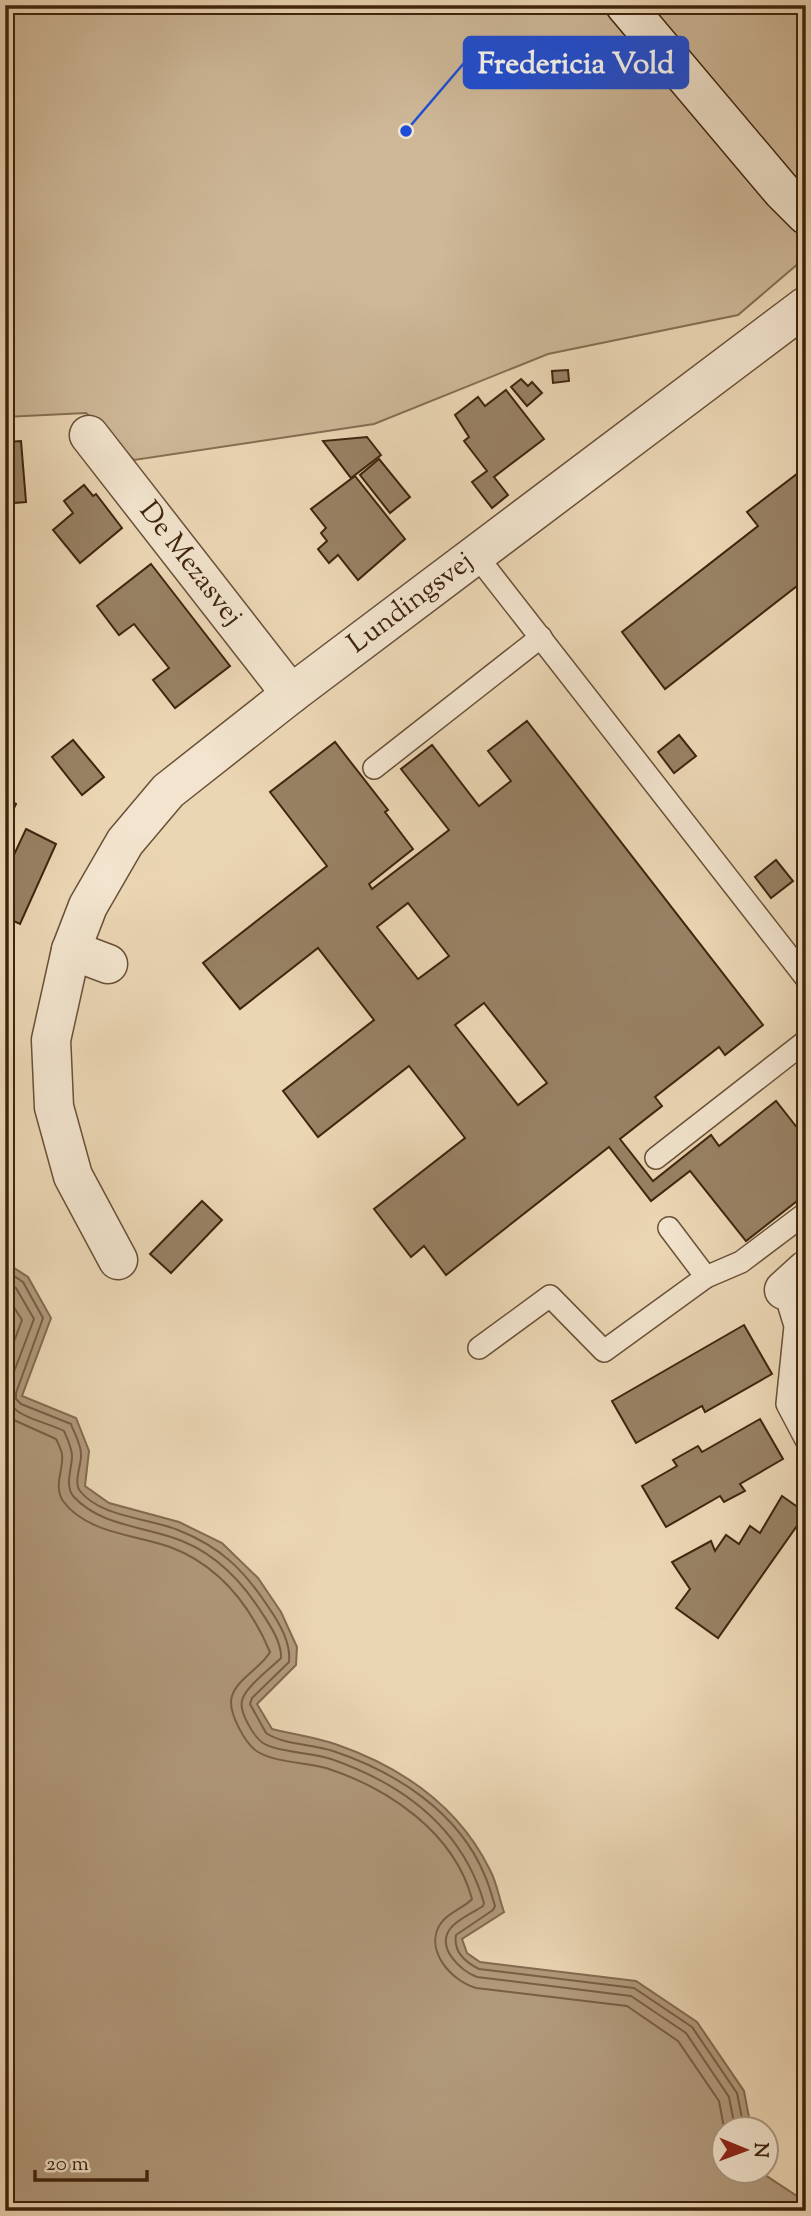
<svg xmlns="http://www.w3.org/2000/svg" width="811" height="2216" font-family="'Sorts Mill Goudy',serif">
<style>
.green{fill:#ceb898;stroke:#866e52;stroke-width:2}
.water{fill:#b1997b;stroke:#836a4f;stroke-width:2}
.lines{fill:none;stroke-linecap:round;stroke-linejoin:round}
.shore{stroke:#785e44;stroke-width:2}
.building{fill:#988164;stroke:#3f240d;stroke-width:2;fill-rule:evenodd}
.lane-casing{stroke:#6a5037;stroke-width:24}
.street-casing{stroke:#6a5037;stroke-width:41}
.secondary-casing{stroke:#3f240d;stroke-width:41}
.lane{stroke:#f2e4ce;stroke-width:21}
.street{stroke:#f2e4ce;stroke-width:38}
.secondary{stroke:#f2e4ce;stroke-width:38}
.labels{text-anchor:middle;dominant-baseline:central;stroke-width:7;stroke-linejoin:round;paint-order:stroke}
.street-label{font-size:28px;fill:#3f240d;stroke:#f2e4ce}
.leader{fill:none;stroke:#1d4ed8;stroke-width:2.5}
.callout-dot{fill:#1d4ed8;stroke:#f2e4ce;stroke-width:2.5}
.callout{fill:#1d4ed8;stroke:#1d4ed8;stroke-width:2.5}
.callout-label{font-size:30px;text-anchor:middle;font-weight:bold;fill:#fff}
</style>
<rect width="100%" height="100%" fill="#ebd6b4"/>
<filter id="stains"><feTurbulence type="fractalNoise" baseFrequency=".00286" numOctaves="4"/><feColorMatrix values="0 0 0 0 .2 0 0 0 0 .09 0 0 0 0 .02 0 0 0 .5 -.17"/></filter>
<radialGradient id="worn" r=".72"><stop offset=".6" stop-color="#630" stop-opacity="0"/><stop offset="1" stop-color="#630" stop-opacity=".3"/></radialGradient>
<polygon class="green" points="5,5 806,5 806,257 738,315 548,354 374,424 134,460 86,413 5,417"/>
<path class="water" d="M5,1262L28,1277L51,1318L22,1396L76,1418L89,1451L85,1486L109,1503L179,1522L222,1543L258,1578L281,1612L297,1647L296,1665L257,1704L272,1729C292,1734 315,1737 335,1744C402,1767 458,1805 490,1870C497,1883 499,1898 504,1912L462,1939L467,1953L480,1962L636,1981L697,2022L744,2091L751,2128H724V2170L759,2171L806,2202V2211H5Z"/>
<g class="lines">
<g class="shore">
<path d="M5,1270L23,1282L43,1318L16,1393V1399L21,1404L71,1424C74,1433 81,1444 81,1454C82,1464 73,1482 80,1491C100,1517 149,1518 178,1530C221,1547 244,1570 269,1608C280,1624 291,1643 289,1662L252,1698L250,1704L266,1733C284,1745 312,1744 333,1751C396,1772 459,1812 485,1876C489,1885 492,1896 495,1906L493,1910L456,1935C453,1952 465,1962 479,1969L634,1988L692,2027L737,2093L744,2128"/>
<path d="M5,1281L16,1288L34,1319L7,1390C4,1417 46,1421 64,1431C67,1438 72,1448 72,1456C72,1469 64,1486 74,1497C99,1524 138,1526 171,1537C210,1549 238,1576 260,1610C268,1622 282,1642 281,1658C271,1668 244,1688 242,1701C239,1712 254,1737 263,1743C277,1752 313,1753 331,1759C403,1784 462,1827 484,1903L483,1906C473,1913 457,1919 450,1929C436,1948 461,1971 477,1977L631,1996L686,2033L729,2097L735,2128"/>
<polyline points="5,1293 22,1320 5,1366"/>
<path d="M5,1416L56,1439C58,1443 61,1449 62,1454C64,1470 53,1485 63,1501C86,1533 136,1535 170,1547C218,1565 250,1605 270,1652C261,1668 238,1678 232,1696C227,1711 245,1744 258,1752C277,1763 305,1762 326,1768C388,1788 454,1832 472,1899C464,1908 449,1912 441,1923C423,1949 451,1981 476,1988L627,2006L678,2041L719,2101L724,2128"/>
</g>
</g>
<g class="building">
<polygon points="568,370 569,381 553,383 552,371"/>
<polygon points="521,379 528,386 532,382 542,393 527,406 511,387"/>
<polygon points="506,390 544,439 494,477 508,495 492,508 472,482 487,471 464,441 469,437 455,415 478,397 485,406"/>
<polygon points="367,437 381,455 351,478 323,441"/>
<polygon points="5,440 7,440 7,442 21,441 26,502 14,503 14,513 5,513"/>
<polygon points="379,459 410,497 390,513 360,475"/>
<polygon points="806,467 806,558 799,563 806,572 806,579 665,689 622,632 758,526 747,512"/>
<polygon points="355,476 405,539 358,580 338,555 329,563 318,549 327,541 321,533 326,528 311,509"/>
<polygon points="84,485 93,496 96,494 122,528 80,563 53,530 73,513 64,501"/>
<polygon points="151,564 230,666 175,708 153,680 169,668 134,624 119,635 97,606"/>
<path d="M527,721L763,1025L725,1055L719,1047L655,1097L662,1106L620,1139L653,1181L711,1135L719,1146L776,1101L806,1139V1194L746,1241L690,1171L651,1201L609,1147L446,1275L424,1246L411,1257L374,1209L465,1138L409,1066L318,1137L283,1091L374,1020L318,948L240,1009L203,963L327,866L270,792L335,742L388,810L385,812L413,849L369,884L372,889L449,830L401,769L432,745L479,806L511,781L488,751ZM408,903L449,956L418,979L377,927ZM484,1003L547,1083L518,1105L455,1025Z"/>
<polygon points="679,735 696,756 674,773 658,752"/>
<polygon points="73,740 104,777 82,795 52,757"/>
<polygon points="5,798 16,804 8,820 5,818"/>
<polygon points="26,829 56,844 20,924 5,917 5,853 13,857"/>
<polygon points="776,860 793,881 771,898 755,877"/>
<polygon points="5,950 10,951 8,1068 5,1068"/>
<polygon points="202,1201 222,1220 171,1273 150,1254"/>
<polygon points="744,1325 772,1374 705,1412 702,1406 636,1443 612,1401"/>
<polygon points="760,1419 783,1459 740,1484 745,1491 724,1502 720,1496 666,1527 642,1486 677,1466 673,1460 698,1446 702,1452"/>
<polygon points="782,1496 806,1513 718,1638 676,1608 690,1589 672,1562 711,1541 715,1551 726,1535 739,1544 750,1526 760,1533"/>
</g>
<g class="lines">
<defs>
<g id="lane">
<polyline points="476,555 806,978"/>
<polyline points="374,768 541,637"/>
<polyline points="656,1158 806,1041"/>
<polyline points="669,1228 706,1277 741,1262 806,1213"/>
<polyline points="784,1290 795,1326 787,1404 806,1440"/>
<polyline points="479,1348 550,1296 604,1351 706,1277"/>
</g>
<g id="street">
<path id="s1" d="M89,435L291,694"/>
<polyline points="71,950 108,964"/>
<path id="s2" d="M118,1260L73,1176L54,1107L51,1040L71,950L88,906L125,842L168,791L291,694L806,306"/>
<polyline points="784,1290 806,1270"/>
</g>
<polyline id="secondary" points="625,5 782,191 806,215"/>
</defs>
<use href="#lane" class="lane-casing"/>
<use href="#street" class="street-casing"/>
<use href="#secondary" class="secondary-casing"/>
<use href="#lane" class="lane"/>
<use href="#street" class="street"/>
<use href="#secondary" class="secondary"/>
</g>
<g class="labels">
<g class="street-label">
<text stroke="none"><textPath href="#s1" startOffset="164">De Mezasvej</textPath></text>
<text stroke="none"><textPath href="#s2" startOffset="821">Lundingsvej</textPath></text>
</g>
</g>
<path class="leader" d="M406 131L464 63"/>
<circle class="callout-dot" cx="406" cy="131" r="7"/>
<rect class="callout" x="464" y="37" width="224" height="51" rx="7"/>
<g class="callout-label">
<text x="576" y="73">Fredericia Vold</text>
</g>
<rect width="811" height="2216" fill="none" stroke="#ebd6b4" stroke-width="28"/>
<rect x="7" y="7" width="797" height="2202" fill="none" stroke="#3f240d" stroke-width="3.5"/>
<rect x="14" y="14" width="783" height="2188" fill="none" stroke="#3f240d" stroke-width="2"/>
<g transform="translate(745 2150) rotate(91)"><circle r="33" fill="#f2e4ce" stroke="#aa9781" stroke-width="2"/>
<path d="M0-5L12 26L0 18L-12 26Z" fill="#8f2418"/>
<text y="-10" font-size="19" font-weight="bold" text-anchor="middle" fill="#3f240d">N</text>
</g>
<path d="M35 2170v10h112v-10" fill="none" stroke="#3f240d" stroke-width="3.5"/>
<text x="46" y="2170" font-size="21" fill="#3f240d" stroke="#f2e4ce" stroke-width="5" paint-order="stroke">20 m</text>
<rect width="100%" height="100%" filter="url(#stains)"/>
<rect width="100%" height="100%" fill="url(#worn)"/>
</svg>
